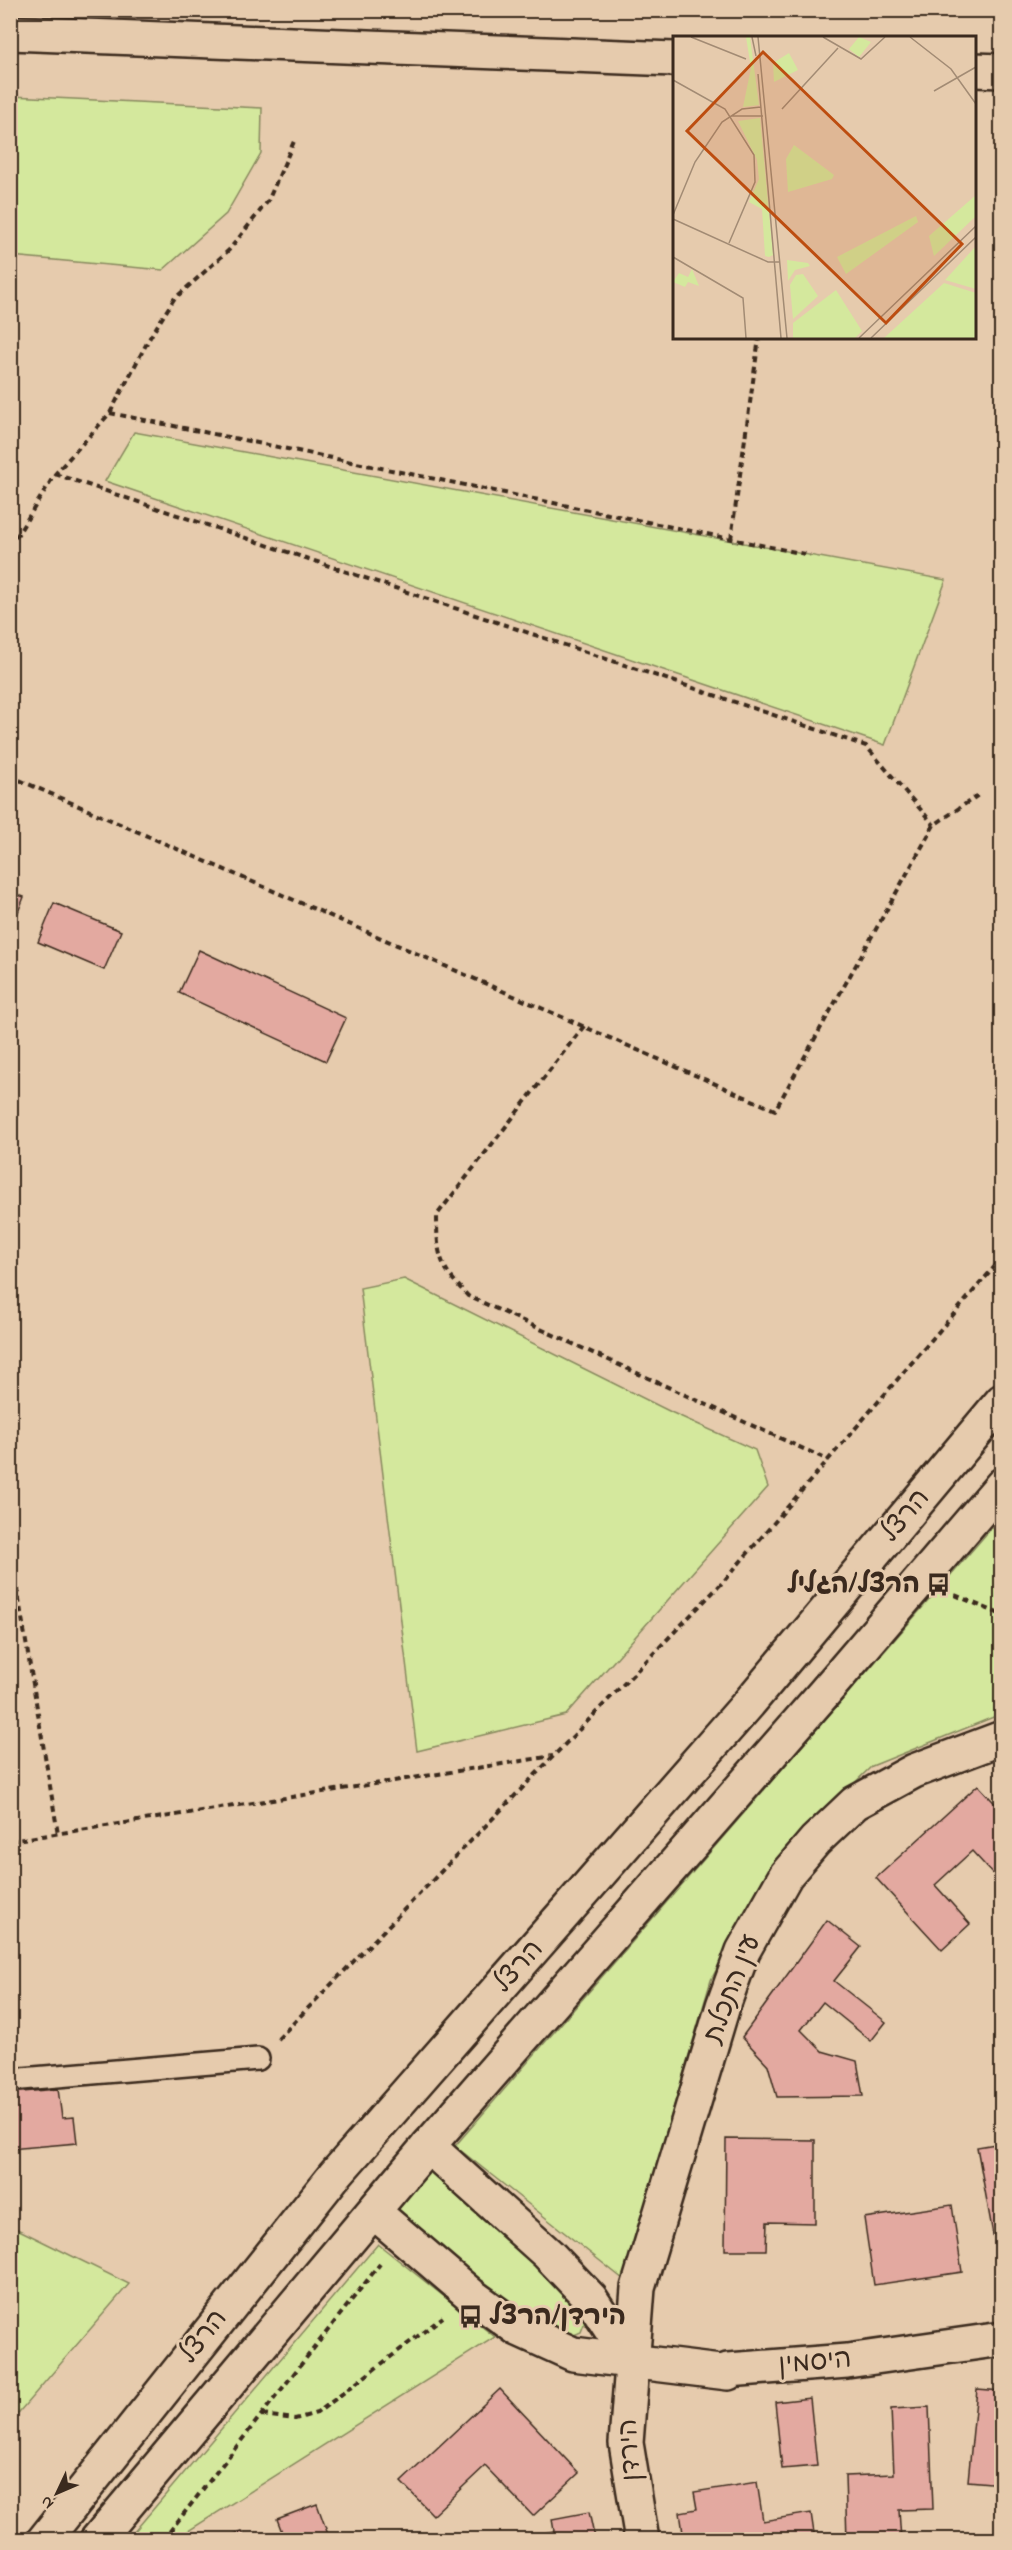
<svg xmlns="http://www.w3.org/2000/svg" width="1012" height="2550" font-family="'Indie Flower','Playpen Sans Hebrew',sans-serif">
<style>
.green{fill:#d4e89d;stroke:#88895e;stroke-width:1.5}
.building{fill:#e3a9a0;stroke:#3b2a1e;stroke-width:1.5}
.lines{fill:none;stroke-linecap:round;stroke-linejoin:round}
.service-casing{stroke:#3b2a1e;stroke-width:26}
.minor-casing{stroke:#3b2a1e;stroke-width:38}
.primary-casing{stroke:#3b2a1e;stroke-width:38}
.trunk-casing{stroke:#3b2a1e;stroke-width:38}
.path{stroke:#3b2a1e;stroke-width:4;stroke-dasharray:6 4.5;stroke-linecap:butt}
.service{stroke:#e6cbad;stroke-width:21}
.minor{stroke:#e6cbad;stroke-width:33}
.primary{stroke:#e6cbad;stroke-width:33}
.trunk{stroke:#e6cbad;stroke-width:33}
.labels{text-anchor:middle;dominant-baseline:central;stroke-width:6;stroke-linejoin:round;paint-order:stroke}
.street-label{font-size:27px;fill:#3b2a1e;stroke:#e6cbad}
.poi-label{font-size:27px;font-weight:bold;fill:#3b2a1e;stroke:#e6cbad;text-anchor:end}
.inset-road{fill:none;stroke:#a28b74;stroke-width:1.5}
.view{fill:#bd4d10;fill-opacity:0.15;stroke:#bd4d10;stroke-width:3}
.inset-edge{fill:none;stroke:#3b2a1e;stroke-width:3}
</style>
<rect width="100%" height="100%" fill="#e6cbad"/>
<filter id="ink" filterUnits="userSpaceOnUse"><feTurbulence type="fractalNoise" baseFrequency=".0167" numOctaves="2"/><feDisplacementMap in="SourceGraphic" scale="12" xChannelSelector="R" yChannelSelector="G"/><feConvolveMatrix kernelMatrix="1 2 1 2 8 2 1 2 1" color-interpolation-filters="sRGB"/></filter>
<g filter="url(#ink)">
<g class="green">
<polygon points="11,96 262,108 261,153 226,214 163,270 11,256"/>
<polygon points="134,432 946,580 885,745 105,481"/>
<polygon points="404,1279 673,1413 755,1450 768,1487 566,1715 417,1751 360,1288"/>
<polygon points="1001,1517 1001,1714 872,1766 809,1827 732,1940 711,1980 623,2279 455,2146"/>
<polygon points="436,2164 551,2268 586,2319 581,2332 563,2340 545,2333 387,2213"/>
<polygon points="11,2226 129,2284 14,2418 10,2417"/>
<polygon points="378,2244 495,2337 188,2531 181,2539 128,2539"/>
</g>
<g class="building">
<polygon points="10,892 24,897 11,930 10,930"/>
<polygon points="54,903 121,931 104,970 38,942"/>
<polygon points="199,950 346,1018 326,1061 179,993"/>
<polygon points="978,1785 1002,1811 1002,1819 996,1824 1002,1830 1002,1870 995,1876 972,1851 935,1885 970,1924 942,1950 876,1878"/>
<polygon points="827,1920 861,1947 834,1981 886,2022 871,2041 823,2002 801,2030 822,2051 857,2061 863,2096 777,2097 768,2065 742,2037"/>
<polygon points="58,2089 62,2118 74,2117 77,2143 10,2149 10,2093"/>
<polygon points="726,2139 815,2140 815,2223 767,2222 766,2250 725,2250"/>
<polygon points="1002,2143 1002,2238 994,2240 977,2147"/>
<polygon points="952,2205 962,2272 874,2285 864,2218"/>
<polygon points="500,2389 579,2473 533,2516 485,2466 433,2515 401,2482"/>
<polygon points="977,2389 1002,2391 1002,2484 968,2481"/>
<polygon points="810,2398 817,2466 782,2469 775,2402"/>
<polygon points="929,2407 933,2509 899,2510 901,2540 847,2540 845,2476 894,2474 891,2409"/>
<polygon points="757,2482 763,2521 811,2513 815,2540 684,2540 680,2512 697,2509 694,2492"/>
<polygon points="317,2504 330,2540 285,2540 277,2519"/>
<polygon points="589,2512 595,2540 525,2540 524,2537 554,2531 552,2519"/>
<polygon points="242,2531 246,2540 220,2540"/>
</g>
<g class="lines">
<defs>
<polyline id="service" points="10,2080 258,2059"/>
<g id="minor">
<polyline points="428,2146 548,2254 591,2299 631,2360"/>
<polyline points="374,2212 471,2295 518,2329 573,2354 728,2373 728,2370 847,2361 1002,2339"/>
<polyline points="642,2540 626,2443 638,2288 723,2006 743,1951 786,1875 815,1841 855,1803 914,1771 1002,1738"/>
</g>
<g id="primary">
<polyline points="44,2540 334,2176 749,1703 1002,1401"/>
<polyline points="97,2540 428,2146 825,1692 1002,1485"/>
</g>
<g id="trunk">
<polyline points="10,33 674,59"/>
<polyline points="974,70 1002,71"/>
</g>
</defs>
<use href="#service" class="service-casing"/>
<use href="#minor" class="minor-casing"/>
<use href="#primary" class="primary-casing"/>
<use href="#trunk" class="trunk-casing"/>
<g class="path">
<polyline points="110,413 810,555"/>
<polyline points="55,474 866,746 934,825"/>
<polyline points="731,539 759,338"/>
<polyline points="10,547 55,474 110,413 149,339 174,299 229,250 268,201 295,139"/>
<polyline points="10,776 775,1110 934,825 980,794"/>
<path d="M584,1026L437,1215C437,1256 439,1266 468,1296L828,1460"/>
<polyline points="10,1546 58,1834"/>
<polyline points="955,1595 1002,1615"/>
<polyline points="10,1841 553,1756"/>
<polyline points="278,2039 723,1582 1002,1258"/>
<polyline points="262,2415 295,2419 317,2413 443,2317"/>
<polyline points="163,2540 380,2264"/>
</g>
<use href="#service" class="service"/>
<use href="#minor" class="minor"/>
<use href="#primary" class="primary"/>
<use href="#trunk" class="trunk"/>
</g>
</g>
<defs>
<symbol id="bus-bare" viewBox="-9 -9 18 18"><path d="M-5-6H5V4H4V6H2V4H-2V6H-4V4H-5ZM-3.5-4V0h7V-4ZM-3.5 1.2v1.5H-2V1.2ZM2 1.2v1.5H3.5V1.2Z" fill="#3b2a1e" stroke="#e6cbad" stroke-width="2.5" paint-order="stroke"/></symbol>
</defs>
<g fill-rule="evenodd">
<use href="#bus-bare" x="922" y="1568" width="33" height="33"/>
<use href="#bus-bare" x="454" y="2300" width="33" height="33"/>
</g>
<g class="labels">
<g class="street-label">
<text transform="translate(906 1516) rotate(-50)">הרצל</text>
<text transform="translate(519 1967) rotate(-48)">הרצל</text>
<text transform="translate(733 1989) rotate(-69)">עין התכלת</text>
<text transform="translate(204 2337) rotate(-52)">הרצל</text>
<text transform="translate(815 2363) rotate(-5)">היסמין</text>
<text transform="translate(631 2450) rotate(-94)">הירדן</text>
</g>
<g class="poi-label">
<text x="920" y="1585">הרצל/הגליל</text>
<text x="489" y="2317" text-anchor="start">הירדן/הרצל</text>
</g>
</g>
<g transform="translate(673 36)">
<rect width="303" height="303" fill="#e6cbad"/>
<path d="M73,1H77L86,69L70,71L78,32ZM186,1L198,6L186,21L176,13ZM116,17L125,34L101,46L100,27ZM87,82L100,219L96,221L92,220L89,173L76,166L86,143L84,124L65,85ZM121,109L161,139L159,143L115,156L113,123ZM303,159V180L261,220L256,200ZM243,180L245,186L173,238L164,221ZM303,210V253L272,244ZM114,224L135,227L137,230L122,234L115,245ZM19,233L26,250L15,246L12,251L0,246L6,237L15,241ZM130,238L145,260L120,283L117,249L123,239ZM271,247L303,257V302H211ZM163,254L189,295L182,302H120V287Z" fill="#d4e89d"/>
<path class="inset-road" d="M18,1L73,23M79,1L83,20M85,1L114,302M150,1L188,23L212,1M237,1L278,33L303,68M85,38L108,302M0,44L52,73L81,119L82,146L56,207M261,55L303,31M109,73L165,12M58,80H90M0,179L22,126L49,86L69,73L88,71M0,183L95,226H106M0,221L70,262L73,302M186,302L303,190M198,302L303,201"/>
<path class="view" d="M90,16L289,208L213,287L14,95Z"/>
<rect width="303" height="303" class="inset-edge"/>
</g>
<rect width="1012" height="2550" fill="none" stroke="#e6cbad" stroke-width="36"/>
<rect x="18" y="18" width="976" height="2514" fill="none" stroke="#3b2a1e" stroke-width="2" filter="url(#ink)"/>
<g transform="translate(57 2493) rotate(226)" stroke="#e6cbad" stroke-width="4.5" paint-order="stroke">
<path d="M0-4.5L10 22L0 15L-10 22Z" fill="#3b2a1e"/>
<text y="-9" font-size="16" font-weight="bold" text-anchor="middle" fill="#3b2a1e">N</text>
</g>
</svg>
